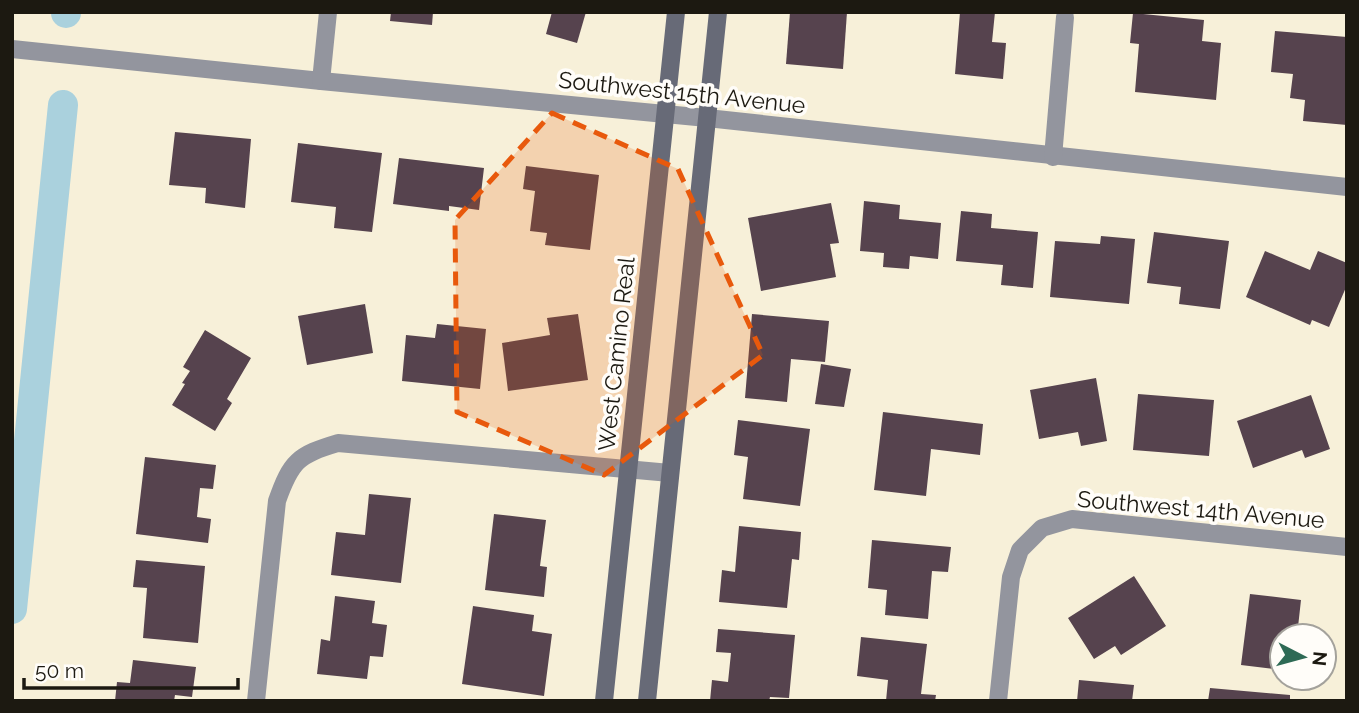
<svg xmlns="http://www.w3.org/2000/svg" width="1359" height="713" font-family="Raleway,sans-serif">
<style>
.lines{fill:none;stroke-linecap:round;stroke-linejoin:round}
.canal{stroke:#aad1dd;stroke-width:30}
.building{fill:#56434e}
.street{stroke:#93959e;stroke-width:18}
.secondary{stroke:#676a77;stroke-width:18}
.marked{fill:#e8590c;fill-opacity:0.2;stroke:#e8590c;stroke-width:5;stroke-dasharray:14 9;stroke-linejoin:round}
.labels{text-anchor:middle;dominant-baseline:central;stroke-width:7;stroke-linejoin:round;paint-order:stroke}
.street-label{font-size:23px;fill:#1c1911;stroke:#fffdf9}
</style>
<rect width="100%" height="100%" fill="#f7f0d9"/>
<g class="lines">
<g class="canal">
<polyline points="66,13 66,12"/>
<polyline points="12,609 63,105"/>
</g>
</g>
<g class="building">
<polygon points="391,12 433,12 432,25 390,21"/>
<polygon points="552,12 586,12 577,43 546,34"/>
<polygon points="790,12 847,12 843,69 786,64"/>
<polygon points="960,12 995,12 992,42 1006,43 1003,79 955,74"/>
<polygon points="1133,13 1204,20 1202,41 1221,43 1216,100 1135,92 1139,44 1130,43"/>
<polygon points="1275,31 1347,37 1347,125 1303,121 1305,100 1290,98 1293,74 1271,72"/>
<polygon points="175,132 251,139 245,208 205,203 206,188 169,185"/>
<polygon points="298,143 382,153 372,232 334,228 336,207 291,202"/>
<polygon points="399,158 484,168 479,210 449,206 449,211 393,204"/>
<polygon points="526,166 599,175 590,250 545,245 547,233 530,231 535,191 523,189"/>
<polygon points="864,201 900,205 899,219 941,223 938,259 910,256 909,269 883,267 884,253 860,251"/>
<polygon points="831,203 839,243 830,244 836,277 761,291 748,218"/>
<polygon points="961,211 992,214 991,228 1038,232 1033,288 1001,285 1003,265 956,261"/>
<polygon points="1154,232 1229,241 1220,309 1179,304 1181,287 1147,283"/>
<polygon points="1101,236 1135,239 1129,304 1050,297 1055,241 1100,244"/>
<polygon points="1265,251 1310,270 1318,251 1347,263 1347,285 1329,327 1312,320 1310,325 1246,297"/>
<polygon points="365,304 373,353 307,365 298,316"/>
<polygon points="578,314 588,380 508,391 502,343 550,335 547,318"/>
<polygon points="752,314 829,321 825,362 791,359 787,402 745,398"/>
<polygon points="437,324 486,329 480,389 402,381 406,335 435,338"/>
<polygon points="205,330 251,358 227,399 232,403 215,431 172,405 185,384 182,383 190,371 183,367"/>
<polygon points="821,364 851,369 844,407 815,404"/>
<polygon points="1096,378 1107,441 1081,446 1078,432 1039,439 1030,390"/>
<polygon points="1138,394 1214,400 1209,456 1133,450"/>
<polygon points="1311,395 1330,449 1305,458 1302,450 1253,468 1237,421"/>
<polygon points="883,412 983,424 980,455 931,449 926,496 874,490"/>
<polygon points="738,420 810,429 800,506 743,499 748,457 734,455"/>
<polygon points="145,457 216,465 213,489 200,488 197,517 211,519 208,543 136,534"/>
<polygon points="369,494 411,498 401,583 331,575 336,532 365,535"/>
<polygon points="494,514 546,520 540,566 547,567 544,597 485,590"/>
<polygon points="739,526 801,532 799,560 792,559 787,608 719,602 722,570 735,572"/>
<polygon points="872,540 951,547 948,572 932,571 928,619 885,615 887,590 868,588"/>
<polygon points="136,560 205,566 198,643 143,638 147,588 133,587"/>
<polygon points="1134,576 1166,626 1121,655 1115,646 1094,659 1068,618"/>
<polygon points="1250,594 1301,600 1297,636 1282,636 1282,670 1241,665"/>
<polygon points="335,596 375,601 372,623 387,625 383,657 370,656 367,679 317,674 321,639 330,641"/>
<polygon points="473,606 534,615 532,631 552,634 544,696 462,684"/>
<polygon points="718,629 795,635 789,698 770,697 769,701 710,701 712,680 728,682 731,653 716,652"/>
<polygon points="861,637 927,644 921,694 936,695 935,701 886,701 888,680 857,676"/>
<polygon points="133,660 196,667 192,697 175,695 174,701 115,701 117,682 130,683"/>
<polygon points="1079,680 1134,685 1132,701 1077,701"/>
<polygon points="1210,688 1290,695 1290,701 1208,701"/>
</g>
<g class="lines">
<g class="street">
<polyline points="12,49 321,81 707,118 1347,187"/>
<polyline points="321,81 328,12"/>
<polyline points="1053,157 1065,17"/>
<path d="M256,701L277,501C291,461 298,455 338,443L670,473"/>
<polyline points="998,701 1011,577 1020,550 1042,528 1072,519 1347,547"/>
</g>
<g class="secondary">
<polyline points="604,701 676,12"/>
<polyline points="647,701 718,12"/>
</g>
</g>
<path class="marked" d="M552,113L678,169L763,355L604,475L457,412L455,220Z"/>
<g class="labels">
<g class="street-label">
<text transform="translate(682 92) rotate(6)">Southwest 15th Avenue</text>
<text transform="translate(616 354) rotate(-84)">West Camino Real</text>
<text transform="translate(1201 509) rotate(5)">Southwest 14th Avenue</text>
</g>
</g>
<rect width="1359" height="713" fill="none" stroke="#1c1911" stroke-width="28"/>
<g transform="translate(1303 657) rotate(96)"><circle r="33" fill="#fffdf9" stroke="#a4a29c" stroke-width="2"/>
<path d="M0-5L12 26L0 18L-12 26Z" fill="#2e6a55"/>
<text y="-10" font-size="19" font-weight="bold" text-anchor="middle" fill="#1c1911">N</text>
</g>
<path d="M24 678v10h214v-10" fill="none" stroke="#1c1911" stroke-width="3.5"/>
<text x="35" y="678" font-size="21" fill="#1c1911" stroke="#fffdf9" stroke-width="5" paint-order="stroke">50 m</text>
</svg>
